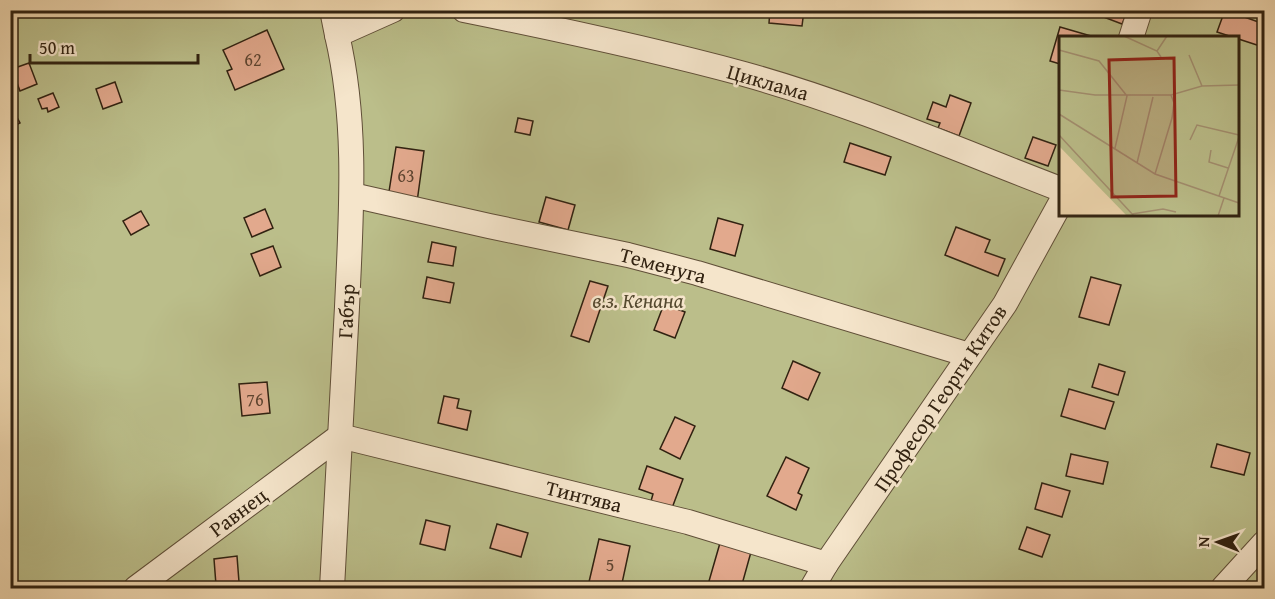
<svg xmlns="http://www.w3.org/2000/svg" width="1275" height="599" font-family="'Gentium Book Plus',serif">
<style>
.green{fill:#bbbe8a;stroke:#76704e;stroke-width:1.5;fill-rule:evenodd}
.building{fill:#e2a98d;stroke:#312211;stroke-width:1.5}
.lines{fill:none;stroke-linecap:round;stroke-linejoin:round}
.minor-casing{stroke:#604f38;stroke-width:26}
.minor{stroke:#f5e5cb;stroke-width:24}
.labels{text-anchor:middle;dominant-baseline:central;stroke-width:5;stroke-linejoin:round;paint-order:stroke}
.number-label{font-size:18px;fill:#5d4430}
.street-label{font-size:21px;fill:#312211;stroke:#f5e5cb}
.park-label{font-size:21px;font-style:italic;fill:#54492f;stroke:#f5e5cb}
.inset-road{fill:none;stroke:#a38f70;stroke-width:1.5}
.view{fill:#8f2418;fill-opacity:0.15;stroke:#8f2418;stroke-width:3}
.inset-edge{fill:none;stroke:#312211;stroke-width:3}
</style>
<rect width="100%" height="100%" fill="#efd7af"/>
<filter id="stains"><feTurbulence type="fractalNoise" baseFrequency=".00333" numOctaves="4"/><feColorMatrix values="0 0 0 0 .2 0 0 0 0 .09 0 0 0 0 .02 0 0 0 .5 -.17"/></filter>
<radialGradient id="worn" r=".72"><stop offset=".6" stop-color="#630" stop-opacity="0"/><stop offset="1" stop-color="#630" stop-opacity=".3"/></radialGradient>
<path class="green" d="M11,11H1264V588H11ZM1060,38H1238V214H1060Z"/>
<g class="building">
<polygon points="770,10 804,10 802,26 769,23"/>
<polygon points="1093,10 1128,10 1122,24 1093,13"/>
<polygon points="1225,10 1264,24 1264,32 1260,46 1217,32"/>
<polygon points="1060,27 1091,36 1060,38 1060,64 1050,61"/>
<polygon points="267,30 284,69 235,90 227,71 232,69 223,50"/>
<polygon points="29,63 37,84 20,91 12,69"/>
<polygon points="115,82 122,102 103,109 96,89"/>
<polygon points="53,93 59,107 48,112 47,108 42,109 38,99"/>
<polygon points="950,95 971,103 959,136 938,128 940,123 927,119 933,102 946,107"/>
<polygon points="11,106 20,123 10,128 10,107"/>
<polygon points="518,118 533,121 530,135 515,132"/>
<polygon points="1033,137 1056,145 1048,166 1025,158"/>
<polygon points="850,143 891,157 885,175 844,162"/>
<polygon points="396,147 424,151 417,202 388,198"/>
<polygon points="546,197 575,205 568,230 539,222"/>
<polygon points="265,209 273,228 252,237 244,218"/>
<polygon points="141,211 149,225 131,235 123,221"/>
<polygon points="718,218 743,225 735,256 710,249"/>
<polygon points="956,227 990,240 985,252 1005,259 998,276 945,255"/>
<polygon points="432,242 456,247 453,266 428,262"/>
<polygon points="273,246 281,267 260,276 251,254"/>
<polygon points="427,277 454,283 450,303 423,298"/>
<polygon points="1091,277 1121,285 1109,325 1079,317"/>
<polygon points="590,281 608,286 589,342 571,336"/>
<polygon points="664,304 685,312 675,338 654,330"/>
<polygon points="793,361 820,373 808,400 782,388"/>
<polygon points="1099,364 1125,372 1118,395 1092,387"/>
<polygon points="267,382 270,413 242,416 239,384"/>
<polygon points="1069,389 1114,402 1105,429 1061,416"/>
<polygon points="444,396 459,399 457,408 471,411 467,430 438,423"/>
<polygon points="675,417 695,426 680,459 660,449"/>
<polygon points="1217,444 1250,453 1244,475 1211,467"/>
<polygon points="1071,454 1108,462 1103,484 1066,476"/>
<polygon points="786,457 809,468 798,493 802,495 796,510 767,496"/>
<polygon points="647,466 683,479 672,508 651,501 653,494 639,489"/>
<polygon points="1042,483 1070,491 1062,517 1035,509"/>
<polygon points="426,520 450,526 445,550 420,544"/>
<polygon points="497,524 528,533 521,557 490,548"/>
<polygon points="1027,527 1050,535 1042,557 1019,549"/>
<polygon points="599,539 630,546 621,588 589,582"/>
<polygon points="720,543 751,552 741,588 707,588"/>
<polygon points="237,556 239,582 216,585 214,559"/>
</g>
<g class="lines">
<defs>
<g id="minor">
<polyline points="332,10 337,35 393,10"/>
<path d="M464,10C558,29 652,49 744,74C852,104 956,149 1060,189"/>
<polyline points="1131,38 1140,10"/>
<polyline points="352,195 489,226 628,255 697,273 969,355"/>
<polyline points="136,588 340,436 688,522 826,564"/>
<path d="M332,588C337,495 342,401 347,307C351,217 358,124 337,35"/>
<polyline points="812,588 826,564 1005,304 1060,204"/>
<polyline points="1223,588 1264,543"/>
</g>
</defs>
<use href="#minor" class="minor-casing"/>
<use href="#minor" class="minor"/>
</g>
<g class="labels">
<g class="number-label">
<text x="253" y="59">62</text>
<text x="406" y="175">63</text>
<text x="255" y="399">76</text>
<text x="610" y="564">5</text>
</g>
<g class="street-label">
<text transform="translate(768 82) rotate(16)">Циклама</text>
<text transform="translate(663 265) rotate(15)">Теменуга</text>
<text transform="translate(346 311) rotate(-87)">Габър</text>
<text transform="translate(940 398) rotate(-56)">Професор Георги Китов</text>
<text transform="translate(584 496) rotate(14)">Тинтява</text>
<text transform="translate(238 512) rotate(-37)">Равнец</text>
</g>
<g class="park-label">
<text x="638" y="300">в.з. Кенана</text>
</g>
</g>
<g transform="translate(1059 36)">
<rect width="180" height="180" fill="#efd7af"/>
<path d="M0,0H180V180H68L0,110Z" fill="#bbbe8a"/>
<path class="inset-road" d="M65,0L98,15L102,21M0,14L40,25L68,60L56,112M98,15L108,0M143,50L180,49M0,54L36,59H112M0,78L96,138L180,167M0,99L75,180M131,104L138,89L180,99M152,114L150,126L169,132M78,127L94,61M96,138L113,82L115,67L112,59L143,50L130,19M160,160L180,101M73,178L104,173L117,176M159,180L165,162"/>
<path class="view" d="M115,22L117,160L53,161L50,24Z"/>
<rect width="180" height="180" class="inset-edge"/>
</g>
<rect width="1275" height="599" fill="none" stroke="#efd7af" stroke-width="36"/>
<rect x="12" y="12" width="1251" height="575" fill="none" stroke="#312211" stroke-width="3"/>
<rect x="18" y="18" width="1239" height="563" fill="none" stroke="#312211" stroke-width="1.5"/>
<g transform="translate(1218 542) rotate(271)" stroke="#f5e5cb" stroke-width="4.5" paint-order="stroke">
<path d="M0-4.5L10 22L0 15L-10 22Z" fill="#312211"/>
<text y="-9" font-size="16" font-weight="bold" text-anchor="middle" fill="#312211">N</text>
</g>
<path d="M30 54v9h168v-9" fill="none" stroke="#312211" stroke-width="3"/>
<text x="39" y="54" font-size="18" fill="#312211" stroke="#f5e5cb" stroke-width="4.5" paint-order="stroke">50 m</text>
<rect width="100%" height="100%" filter="url(#stains)"/>
<rect width="100%" height="100%" fill="url(#worn)"/>
</svg>
